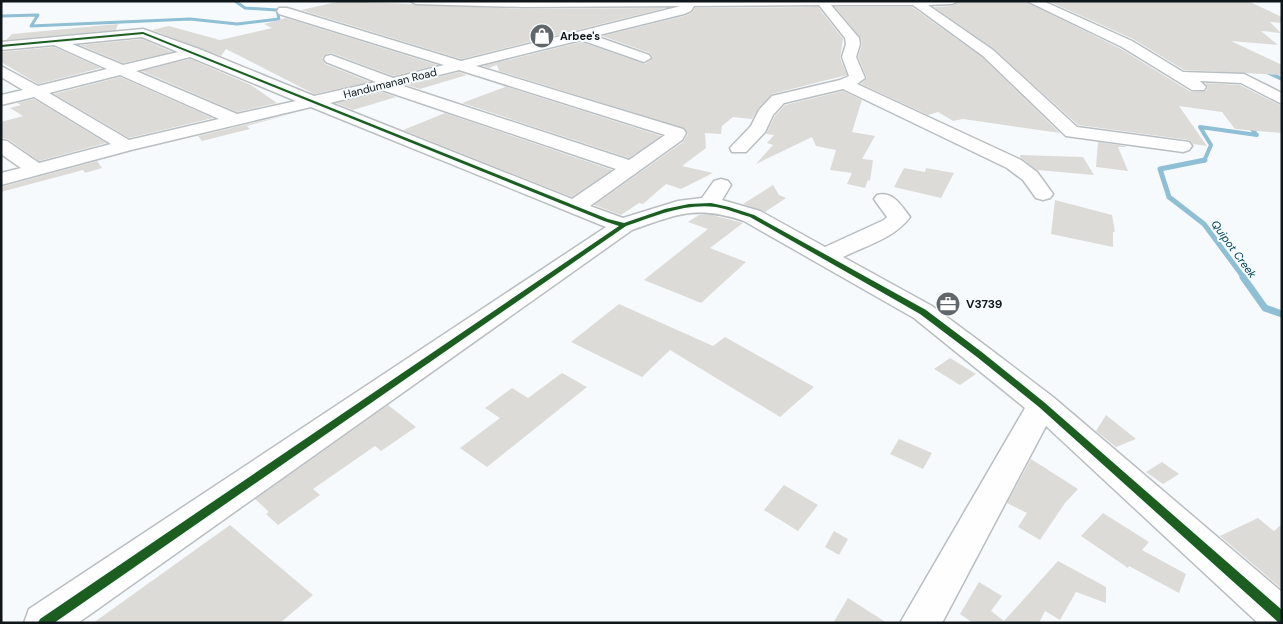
<svg xmlns="http://www.w3.org/2000/svg" width="1283" height="624" font-family="'DM Sans',sans-serif">
<style>
.lines{fill:none;stroke-linecap:round;stroke-linejoin:round}
.stream-far3{stroke:#8ebfd5;stroke-width:3}
.stream-far2{stroke:#8ebfd5;stroke-width:4}
.stream-far1{stroke:#8ebfd5;stroke-width:5}
.stream{stroke:#8ebfd5;stroke-width:7}
.building{fill:#dcdbd8}
.minor-casing{stroke:#b9bec1;stroke-width:3}
.minor{fill:#fefeff;fill-rule:evenodd}
.cycleway-casing{stroke:#f6fbfd;stroke-width:3}
.cycleway{fill:#1b5e20;fill-rule:evenodd}
.labels{text-anchor:middle;dominant-baseline:central;stroke-width:4;stroke-linejoin:round;paint-order:stroke}
.far-poi-label{font-size:11px;font-weight:bold;fill:#0f171b;stroke:#f6fbfd;text-anchor:start}
.far-street-label{font-size:11px;fill:#0f171b;stroke:#f6fbfd}
.far-water-label{font-size:11px;font-style:italic;fill:#004055;stroke:#f6fbfd}
.poi-label{font-size:12px;font-weight:bold;fill:#0f171b;stroke:#f6fbfd;text-anchor:start}
</style>
<rect width="100%" height="100%" fill="#f7fafc"/>
<g class="lines">
<polyline class="stream-far3" points="1,16 38,15 31,26 190,19 237,24 279,19 277,10 245,8 235,1"/>
<g class="stream-far2">
<polyline points="1265,71 1282,79"/>
<polyline points="1204,161 1211,145 1200,127 1257,135 1249,126"/>
</g>
<polyline class="stream-far1" points="1205,160 1160,169 1169,197 1204,224 1244,278"/>
<polyline class="stream" points="1243,277 1265,308 1282,314"/>
</g>
<g class="building">
<polygon points="341,1 523,9 665,8 461,59 301,10"/>
<polygon points="960,1 1025,1 1121,49 1191,92 1206,91 1208,87 1205,83 1240,85 1282,106 1282,133 1235,129 1222,112 1179,106 1207,146 1193,144 1189,140 1078,125 994,49 934,7 952,6"/>
<polygon points="1048,1 1250,2 1282,17 1282,23 1270,22 1281,33 1261,31 1278,45 1231,41 1282,65 1282,75 1184,70 1133,39"/>
<polygon points="818,7 843,39 840,58 847,75 772,94 758,109 752,119 733,117 722,126 721,134 705,133 706,148 682,166 713,173 681,189 666,184 643,204 639,203 621,215 594,205 683,142 688,134 684,128 499,71 497,65 489,68 483,66 581,42 645,64 653,58 650,53 602,36 684,16 692,13 695,8"/>
<polygon points="835,7 912,7 982,57 1060,133 963,119 953,121 938,112 928,115 861,84 867,78 858,57 862,45 861,38"/>
<polygon points="286,18 437,65 393,76 332,53 326,54 322,58 325,64 370,82 314,94 226,49 221,56 152,30 169,26 220,40 272,28 264,24"/>
<polygon points="118,24 116,30 6,40 12,34"/>
<polygon points="142,39 172,52 123,63 80,45"/>
<polygon points="54,47 101,68 38,84 1,62 1,52"/>
<polygon points="190,59 251,85 277,103 237,112 142,71"/>
<polygon points="459,72 467,75 420,89 407,85"/>
<polygon points="120,77 213,118 129,138 54,94"/>
<polygon points="505,87 504,86 661,136 629,158 462,103"/>
<polygon points="843,91 862,100 852,132 875,136 862,159 873,160 870,181 868,180 865,188 847,184 852,173 830,170 836,150 816,146 812,137 756,164 773,145 767,143 774,135 766,134 775,116 785,105"/>
<polygon points="382,92 396,97 353,110 336,103"/>
<polygon points="34,99 106,143 39,161 8,139 1,138 1,122 23,116 10,108 21,105 17,103"/>
<polygon points="445,113 612,170 572,197 403,130"/>
<polygon points="291,114 247,126 250,129 202,141 198,136"/>
<polygon points="1098,142 1125,146 1126,147 1118,147 1128,171 1096,167"/>
<polygon points="1020,155 1083,157 1094,175 1037,170 1020,157"/>
<polygon points="97,161 102,168 85,173 83,170 1,192 1,187"/>
<polygon points="904,168 925,172 926,168 954,173 941,198 894,187"/>
<polygon points="773,185 779,195 786,198 765,212 743,204"/>
<polygon points="1055,200 1112,215 1115,232 1113,232 1113,247 1051,234"/>
<polygon points="699,215 712,215 743,223 710,248 746,262 701,303 644,280 708,229 688,222"/>
<polygon points="619,304 713,346 725,337 814,387 780,417 670,350 642,377 571,342"/>
<polygon points="950,358 976,374 960,385 934,369"/>
<polygon points="562,373 587,387 487,467 460,448 500,418 485,408 512,388 528,398"/>
<polygon points="388,405 416,427 381,451 375,446 313,489 320,495 278,525 266,514 269,512 255,499"/>
<polygon points="1106,415 1136,439 1116,447 1096,431"/>
<polygon points="899,439 932,453 923,469 890,454"/>
<polygon points="1031,459 1078,489 1065,503 1040,540 1018,527 1027,513 1007,503"/>
<polygon points="1162,462 1179,474 1163,484 1146,472"/>
<polygon points="784,485 818,505 798,531 764,510"/>
<polygon points="1103,513 1149,542 1142,550 1186,574 1179,593 1129,566 1128,568 1081,536"/>
<polygon points="1258,518 1274,531 1282,524 1282,589 1220,536"/>
<polygon points="230,525 313,595 280,623 93,623"/>
<polygon points="834,531 848,539 839,555 825,547"/>
<polygon points="1058,561 1106,587 1106,603 1076,592 1060,620 1045,611 1039,623 973,623 960,614 979,582 1002,596 991,611 1004,621"/>
<polygon points="848,598 887,623 833,623"/>
</g>
<g class="lines">
<defs>
<g id="minor">
<path d="M410,1H958L952,4L928,5L993,50L1077,127L1189,142L1192,146L1189,150L1183,152L1066,136L983,56L913,5H831L859,38L860,44L856,57L865,78L857,84L1021,160L1037,172L1053,194L1050,198L1043,200L1036,198L1023,180L1007,168L843,89L784,103L773,115L765,132L746,152H732L730,148L751,126L759,110L772,96L840,80L849,76L842,57L846,44L845,38L819,5L694,6L691,11L684,14L595,36L649,55L651,58L644,62L581,40L476,66L683,129L686,133L682,140L590,206L623,218L678,201L702,198L714,181L721,179L728,181L731,185L722,200L760,211L825,247L884,220L887,217L874,199L877,195C893,191 901,205 910,217C895,238 865,246 843,257L932,306L990,349L1053,397L1282,592V623H1258L1046,426L942,623H900L1025,408L914,318L744,221C696,205 678,214 632,230L78,623H24L29,609L606,227L311,107L131,150L1,185V173L21,168L1,154V140L7,141L39,163L111,144L34,97L1,105V95L23,90L1,77V66L38,86L107,69L54,45L1,50V42L143,29L199,49L314,96L376,82L326,62L324,59L326,56L331,55L393,78L444,65L279,14L277,11L279,8H287L461,61L681,6L523,7L416,4ZM142,37L178,52L123,65L72,44ZM190,57L296,101L237,114L136,71ZM459,70L665,135L629,160L400,85ZM120,75L219,119L129,140L49,93ZM382,90L616,169L572,199L330,103Z"/>
<polygon points="1027,1 1043,1 1132,41 1183,72 1244,74 1282,93 1282,104 1241,83 1200,81 1206,87 1204,90 1192,90 1122,47"/>
</g>
</defs>
<use href="#minor" class="minor-casing"/>
<use href="#minor" class="minor"/>
<defs>
<path id="cycleway" d="M143,32L608,219L624,223L665,209L689,204L711,203L729,207L754,215L926,310L983,353L1045,403L1282,610V623L1278,622L1039,407L977,357L920,314L750,217C739,214 728,209 716,207C685,203 655,216 626,226L54,623H38L40,619L619,226L604,221L143,34L1,47V45Z"/>
</defs>
<use href="#cycleway" class="cycleway-casing"/>
<use href="#cycleway" class="cycleway"/>
</g>
<defs>
<symbol id="shop-disc" viewBox="-11 -11 22 22"><circle r="9.5" fill="#60666a" stroke="#f6fbfd"/><path d="M-5-2.5h2.3a2.7 3.5 0 0 1 5.4 0H5L5.5 6h-11ZM-1.5-2.5h3a1.5 2.3 0 0 0-3 0Z" fill="#fff"/></symbol>
<symbol id="office-disc" viewBox="-11 -11 22 22"><circle r="9.5" fill="#60666a" stroke="#f6fbfd"/><path d="M-6-3h4V-5.5h4V-3h4V5H-6ZM-1-4.5V-3h2v-1.5ZM-6 0V1H6V0Z" fill="#fff"/></symbol>
</defs>
<g fill-rule="evenodd">
<use href="#shop-disc" x="528" y="22" width="28" height="28"/>
<use href="#office-disc" x="934" y="290" width="28" height="28"/>
</g>
<g class="labels">
<g class="far-poi-label">
<text x="560" y="36">Arbee's</text>
</g>
<g class="far-street-label">
<text transform="translate(390 83) rotate(-14)">Handumanan Road</text>
</g>
<g class="far-water-label">
<text transform="translate(1234 249) rotate(54)">Quipot Creek</text>
</g>
<g class="poi-label">
<text x="966" y="304">V3739</text>
</g>
</g>
<rect width="1283" height="624" fill="none" stroke="#0f171b" stroke-width="5"/>
</svg>
